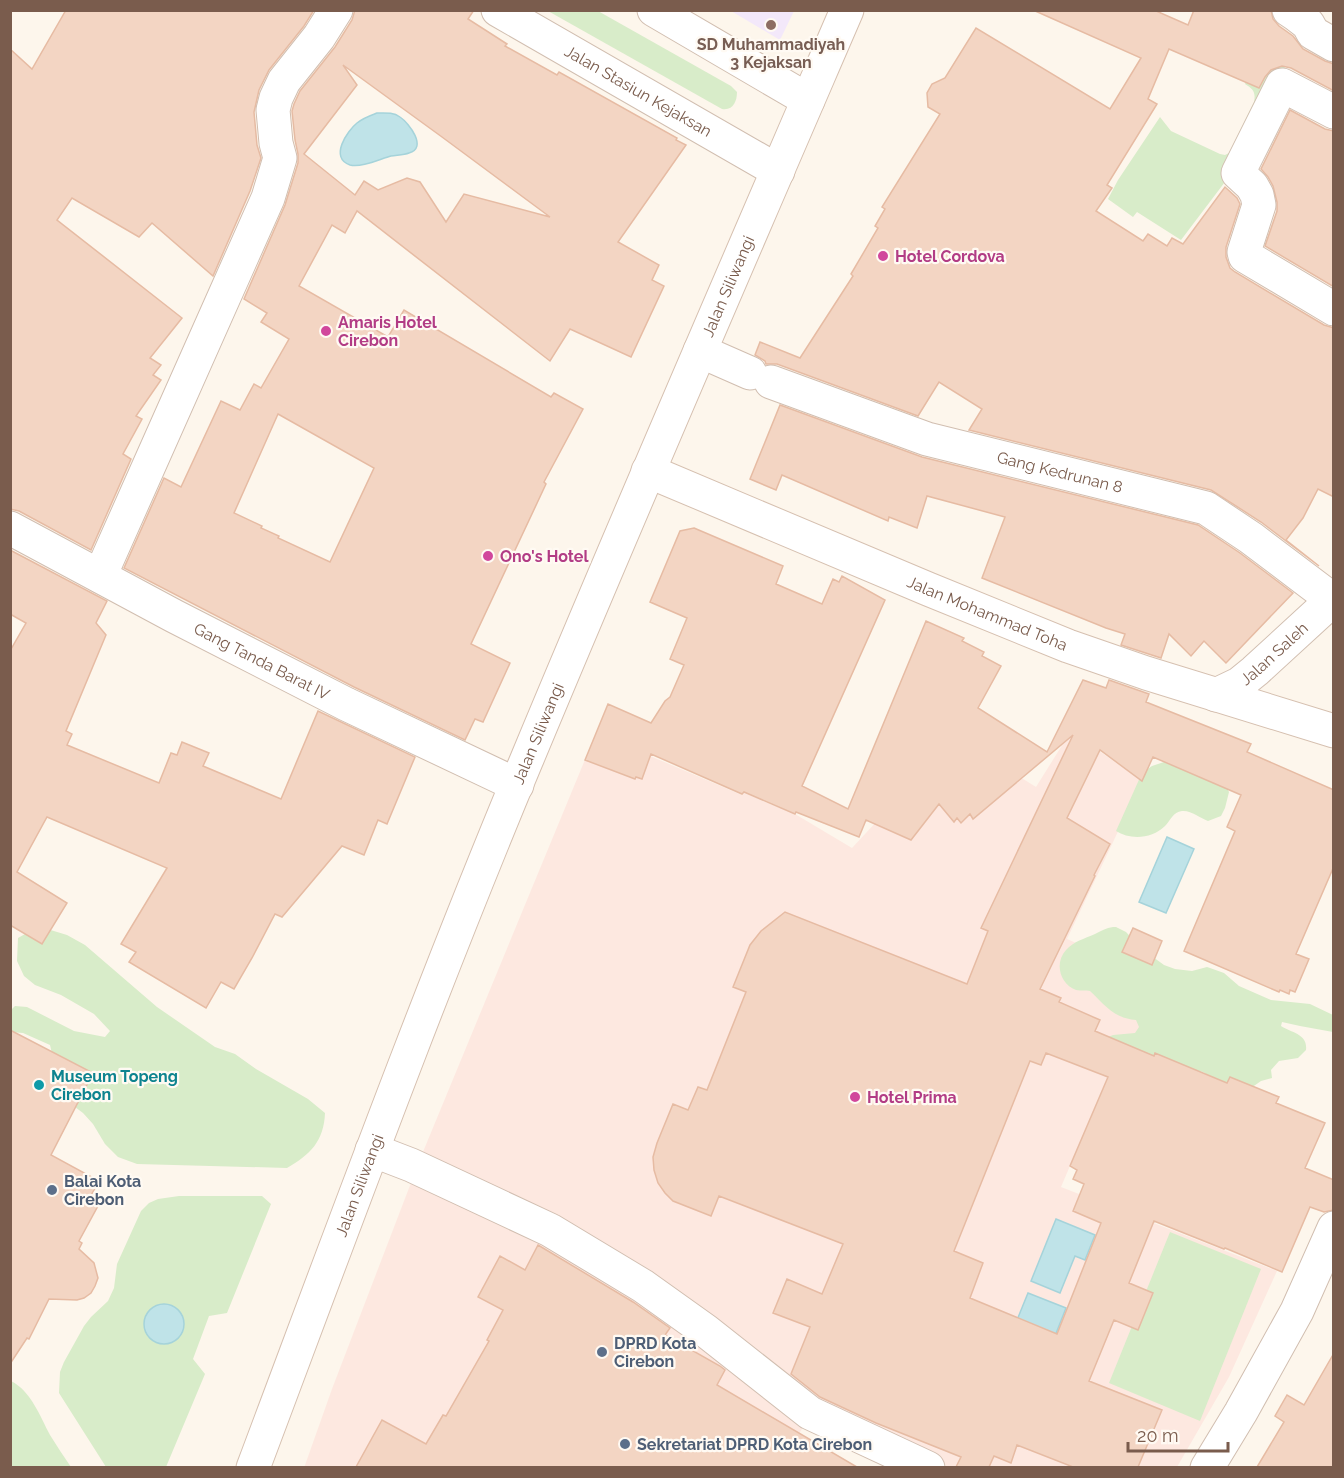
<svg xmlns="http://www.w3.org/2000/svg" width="1344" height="1478" font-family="Raleway,sans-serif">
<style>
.commercial{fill:#fde8e0}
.education{fill:#f3e8fa}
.green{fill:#d8ecc9}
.water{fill:#bfe3e8;stroke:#a5d3da;stroke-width:1.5}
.building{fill:#f3d5c3;stroke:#e6bba3;stroke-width:1.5;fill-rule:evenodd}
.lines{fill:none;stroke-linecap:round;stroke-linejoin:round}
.street-casing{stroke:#d1beb0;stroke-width:35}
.secondary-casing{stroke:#d6c0b0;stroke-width:35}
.street{stroke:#fff;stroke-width:33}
.secondary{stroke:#fff;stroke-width:33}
.education-dot{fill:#8d6e63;stroke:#fffaf3;stroke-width:2}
.hotel-dot{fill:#d1479c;stroke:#fffaf3;stroke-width:2}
.culture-dot{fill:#0f9aa8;stroke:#fffaf3;stroke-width:2}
.service-dot{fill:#5c6f8a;stroke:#fffaf3;stroke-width:2}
.labels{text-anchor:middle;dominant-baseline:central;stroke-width:4.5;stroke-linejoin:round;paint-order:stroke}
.education-label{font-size:16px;font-weight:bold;fill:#785e54;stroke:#fffaf3}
.street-label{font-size:16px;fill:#7a5c4d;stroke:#fffaf3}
.hotel-label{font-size:16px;font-weight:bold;fill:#b23c85;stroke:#fffaf3;text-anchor:start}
.culture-label{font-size:16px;font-weight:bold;fill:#0d838f;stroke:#fffaf3;text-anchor:start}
.service-label{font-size:16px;font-weight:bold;fill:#4e5e75;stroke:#fffaf3;text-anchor:start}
</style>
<rect width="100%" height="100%" fill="#fdf6ec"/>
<g class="commercial">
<polygon points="1071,731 1142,781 1067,939 1165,982 1119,1091 1104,1086 1061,1187 1277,1271 1229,1377 1177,1467 948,1467 905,1440 814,1402 418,1164 596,733 742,795 744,793 795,814 852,848 878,820 1001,765 1036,787"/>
<polygon points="414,1175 645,1296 805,1424 778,1467 304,1468 332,1389"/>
</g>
<polygon class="education" points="731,11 794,11 780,40"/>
<g class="green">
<path d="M548,11H598L731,86L737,92C737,101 733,111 722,109Z"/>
<path d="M1263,51L1285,67L1234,170L1181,240L1137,212L1133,217L1108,199L1118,180L1160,117L1171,131L1220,154L1225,155L1229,153L1254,102C1256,92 1253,89 1245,84L1251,69Z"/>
<path d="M1164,762L1179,763L1226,786L1229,792L1225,808L1221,816L1208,821C1200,818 1191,810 1182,811C1173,812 1170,821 1165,826C1152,839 1130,840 1116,831L1142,773L1152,766Z"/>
<path d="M1113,927H1116L1126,932L1142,949L1164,965L1175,969L1192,971L1207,967L1210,968L1224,973L1239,986L1271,1000L1310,1004L1333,1015V1032L1300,1026L1282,1022L1281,1026C1292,1033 1308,1034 1306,1050L1298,1058L1279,1061L1271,1070L1272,1078L1261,1081L1251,1088L1212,1081C1205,1071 1203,1071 1191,1071L1106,1038L1113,1035L1135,1033L1139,1027L1136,1020C1113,1018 1105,1005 1090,991C1086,990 1081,991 1076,990C1060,984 1054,963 1066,950C1074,941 1084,939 1095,934C1101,931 1106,928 1113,927Z"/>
<path d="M44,928L67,935L85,945L157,1007L215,1047L235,1054L256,1069L308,1099L325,1113C324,1141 310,1155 287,1168L137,1164L118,1157L105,1144L93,1124L83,1113L67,1101L59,1082L50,1045L23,1033L11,1032V1010L15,1006L27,1007L74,1031L105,1037L110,1031L94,1014L61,995L35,985L24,976L17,961L18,938L32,930Z"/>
<polygon points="179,1196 262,1196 271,1204 227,1313 209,1316 193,1359 205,1374 166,1467 106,1467 59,1393 60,1372 64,1362 84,1326 91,1317 108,1301 114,1288 117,1264 141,1211 149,1203 158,1199"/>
<polygon points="1170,1232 1261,1269 1200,1421 1109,1383"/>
<path d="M11,1381C31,1391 40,1416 50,1435C57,1446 64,1457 71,1467H11Z"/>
</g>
<g class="water">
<path d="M377,113C385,113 393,112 400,117C409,123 428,148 409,153C404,155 397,155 391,156C380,159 361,168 350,165C329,158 347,131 357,123C363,118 369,116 377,113Z"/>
<polygon points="1167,837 1194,849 1166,913 1139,902"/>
<polygon points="1056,1219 1095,1235 1085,1260 1075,1256 1060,1293 1031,1281"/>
<polygon points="1028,1293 1066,1308 1055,1336 1017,1320"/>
<circle cx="164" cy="1324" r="20"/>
</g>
<g class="building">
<polygon points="66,10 314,10 304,26 269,70 259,90 254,112 257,145 261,158 250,191 213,276 152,223 139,237 72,198 57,220 182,318 150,358 161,365 153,375 161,380 136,416 142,419 123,454 131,459 91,550 19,511 10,509 10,49 32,69"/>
<path d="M355,10H474L468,19L507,44L505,46L557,75L559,72L677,138L676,140L686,145L618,242L659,265L652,280L664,286L631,357L570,329L550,361L357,211L345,233L332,225L299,286L388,337L404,310L551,397L554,393L583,409L544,482L546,484L471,644L510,663L483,722L475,719L465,740L354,687L124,568L164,478L181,487L221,401L240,410L254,384L261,388L289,339L261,322L267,313L244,299L285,205L298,163V154L295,140L292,111L294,104L300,91L335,47L352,20ZM343,65L442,137L550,217L464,194L446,222L420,182L407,178L378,190L364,181L355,195L304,154L357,85ZM278,414L374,468L330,562L278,538L279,536L261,528L262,526L234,513Z"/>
<polygon points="1033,10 1154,10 1188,25 1194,10 1271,10 1273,19 1279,26 1293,36 1303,49 1325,61 1334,64 1334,91 1291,68 1282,66 1271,70 1265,77 1259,88 1169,49 1148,99 1157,104 1107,185 1112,188 1096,211 1143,241 1148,234 1167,246 1172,238 1183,244 1225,187 1237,198 1240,204 1226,247 1226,257 1230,268 1235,272 1324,325 1334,328 1334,497 1318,489 1303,518 1286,540 1319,566 1261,522 1211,490 969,430 982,409 939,382 918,416 777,364 766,364 765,361 755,355 760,342 800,358 853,276 851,274 878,228 875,226 885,209 882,207 940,114 928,107 927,93 932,84 945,78 976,28 1110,109 1141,58"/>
<polygon points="1290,110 1325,129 1334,131 1334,287 1265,246 1277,211 1277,202 1273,186 1268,177 1261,169"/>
<polygon points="780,405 922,457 1198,525 1240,553 1293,593 1226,663 1204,641 1191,656 1169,634 1161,658 1121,645 1125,634 1106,628 982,578 1005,517 927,496 917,528 889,517 888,521 782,475 776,490 750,479"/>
<path d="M694,528L783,566L776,584L822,604L833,579L839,582L842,576L885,600L802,786L848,809L926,621L964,638L962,641L984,652L982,656L1001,666L978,708L1047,752L1083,680L1106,688L1109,680L1149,694L1146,702L1251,744L1247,752L1334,790V866L1296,954L1309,959L1295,992L1290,990L1289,994L1280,990L1279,992L1184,951L1235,831L1227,827L1241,795L1153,757L1142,781L1100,750L1067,818L1110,844L1094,875L1095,876L1040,989L1061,998L1059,1002L1100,1020L1095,1031L1154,1056L1155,1053L1227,1083L1230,1077L1279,1097L1276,1103L1325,1123L1305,1168L1334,1180V1210L1324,1212L1310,1207L1282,1272L1225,1248L1224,1249L1154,1221L1129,1283L1153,1293L1138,1330L1114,1320L1089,1381L1162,1410L1138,1467H1073L1017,1445L1011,1463L994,1456L989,1467H956L961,1457L876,1423L820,1397L791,1374L810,1327L773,1313L787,1279L822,1294L843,1244L719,1196L711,1216L673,1201L665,1193L658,1183L654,1170L653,1157L657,1143L673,1104L688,1110L698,1087L707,1090L746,992L733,987L750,945L761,931L785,912L967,984L988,931L981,928L1073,735L973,819L970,814L961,823L957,818L954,822L939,804L911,840L866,820L859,837L796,812L795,814L744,792L742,794L651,754L642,779L636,777L635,779L585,760L608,704L651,723L665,701L670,697L684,665L670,659L687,618L650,602L680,531ZM1046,1053L1108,1077L1070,1166L1077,1170L1073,1179L1084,1184L1073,1211L1101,1223L1057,1334L970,1298L983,1263L954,1251L1030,1061L1041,1065Z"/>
<polygon points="10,550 107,601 96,623 106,635 66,731 72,734 67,745 159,783 171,753 177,755 182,742 209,753 203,766 281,799 318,711 415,757 387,824 378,820 364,855 342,846 282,917 275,914 252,958 234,989 221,982 206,1008 129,962 136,952 121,944 167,868 47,817 17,872 67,903 42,944 10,925 10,651 26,623 10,614"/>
<polygon points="1133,928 1162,941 1152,965 1122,952"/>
<polygon points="10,1030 93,1073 51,1155 99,1181 89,1199 99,1204 79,1241 82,1243 79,1249 94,1263 98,1278 95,1286 91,1293 84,1298 77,1300 49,1299 29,1339 27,1338 10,1364"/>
<polygon points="538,1245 633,1302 670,1328 665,1335 720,1366 725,1370 717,1385 857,1467 356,1467 382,1420 426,1444 443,1415 446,1416 489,1341 487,1340 503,1310 478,1297 500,1256 525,1270"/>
<polygon points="1334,1353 1334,1467 1257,1467 1284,1422 1275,1416 1287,1395 1304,1405"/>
</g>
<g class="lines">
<defs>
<g id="street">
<path id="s1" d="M498,10L778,171"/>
<polyline points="654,10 808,100"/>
<polyline points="1289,10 1295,14 1308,24 1313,33 1334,45"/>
<polyline points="1334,112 1282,85 1238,173 1252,186 1257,195 1259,205 1244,252 1245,256 1334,309"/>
<polyline points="700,351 750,373"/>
<path id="s2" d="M771,382L927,439L1206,508L1251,538L1329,597"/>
<path id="s3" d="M10,528L174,616L346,704L517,785"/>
<polyline points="100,576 268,198 280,158 276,143 273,110 276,98 284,81 319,37 336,10"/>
<path id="s4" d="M1216,695L1239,684L1255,671L1328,604"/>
<polyline points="372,1150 411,1165 550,1230 643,1286 706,1331 810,1413 928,1468"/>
<polyline points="1207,1468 1241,1412 1297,1311 1334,1228"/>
</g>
<g id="secondary">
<path id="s5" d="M648,471L928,589L1068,646L1146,673L1334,731"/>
<path id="s6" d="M253,1468C342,1231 429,993 527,759C631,509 739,260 847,10"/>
</g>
</defs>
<use href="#street" class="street-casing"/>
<use href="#secondary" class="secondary-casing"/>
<use href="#street" class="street"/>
<use href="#secondary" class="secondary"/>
</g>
<circle class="education-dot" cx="771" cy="25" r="6"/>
<g class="hotel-dot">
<circle cx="883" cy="256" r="6"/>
<circle cx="326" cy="331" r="6"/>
<circle cx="488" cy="556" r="6"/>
<circle cx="855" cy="1097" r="6"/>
</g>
<circle class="culture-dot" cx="39" cy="1085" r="6"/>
<g class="service-dot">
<circle cx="52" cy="1190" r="6"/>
<circle cx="602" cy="1352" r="6"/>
<circle cx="625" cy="1444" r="6"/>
</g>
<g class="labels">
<g class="education-label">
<text x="771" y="44">SD Muhammadiyah<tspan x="771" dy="18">3 Kejaksan</tspan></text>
</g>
<g class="street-label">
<text stroke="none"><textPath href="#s1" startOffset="162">Jalan Stasiun Kejaksan</textPath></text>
<text stroke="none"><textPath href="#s6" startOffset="1274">Jalan Siliwangi</textPath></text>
<text stroke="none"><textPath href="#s2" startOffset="303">Gang Kedrunan 8</textPath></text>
<text stroke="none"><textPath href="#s5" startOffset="368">Jalan Mohammad Toha</textPath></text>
<text stroke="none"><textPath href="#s4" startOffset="72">Jalan Saleh</textPath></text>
<text stroke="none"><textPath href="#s3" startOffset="285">Gang Tanda Barat IV</textPath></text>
<text stroke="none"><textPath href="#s6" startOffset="788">Jalan Siliwangi</textPath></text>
<text stroke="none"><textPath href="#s6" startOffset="302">Jalan Siliwangi</textPath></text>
</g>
<g class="hotel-label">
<text x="895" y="256">Hotel Cordova</text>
<text x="338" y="322">Amaris Hotel<tspan x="338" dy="18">Cirebon</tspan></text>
<text x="500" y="556">Ono's Hotel</text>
<text x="867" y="1097">Hotel Prima</text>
</g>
<g class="culture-label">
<text x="51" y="1076">Museum Topeng<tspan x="51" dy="18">Cirebon</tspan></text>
</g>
<g class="service-label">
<text x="64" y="1181">Balai Kota<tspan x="64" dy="18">Cirebon</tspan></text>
<text x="614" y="1343">DPRD Kota<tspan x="614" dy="18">Cirebon</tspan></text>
<text x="637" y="1444">Sekretariat DPRD Kota Cirebon</text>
</g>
</g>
<rect width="1344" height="1478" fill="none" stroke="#7a5c4d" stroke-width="24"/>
<path d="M1128 1442v9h100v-9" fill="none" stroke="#7a5c4d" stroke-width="3"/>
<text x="1137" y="1442" font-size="18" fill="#7a5c4d" stroke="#fffaf3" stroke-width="4.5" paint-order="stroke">20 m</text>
</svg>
